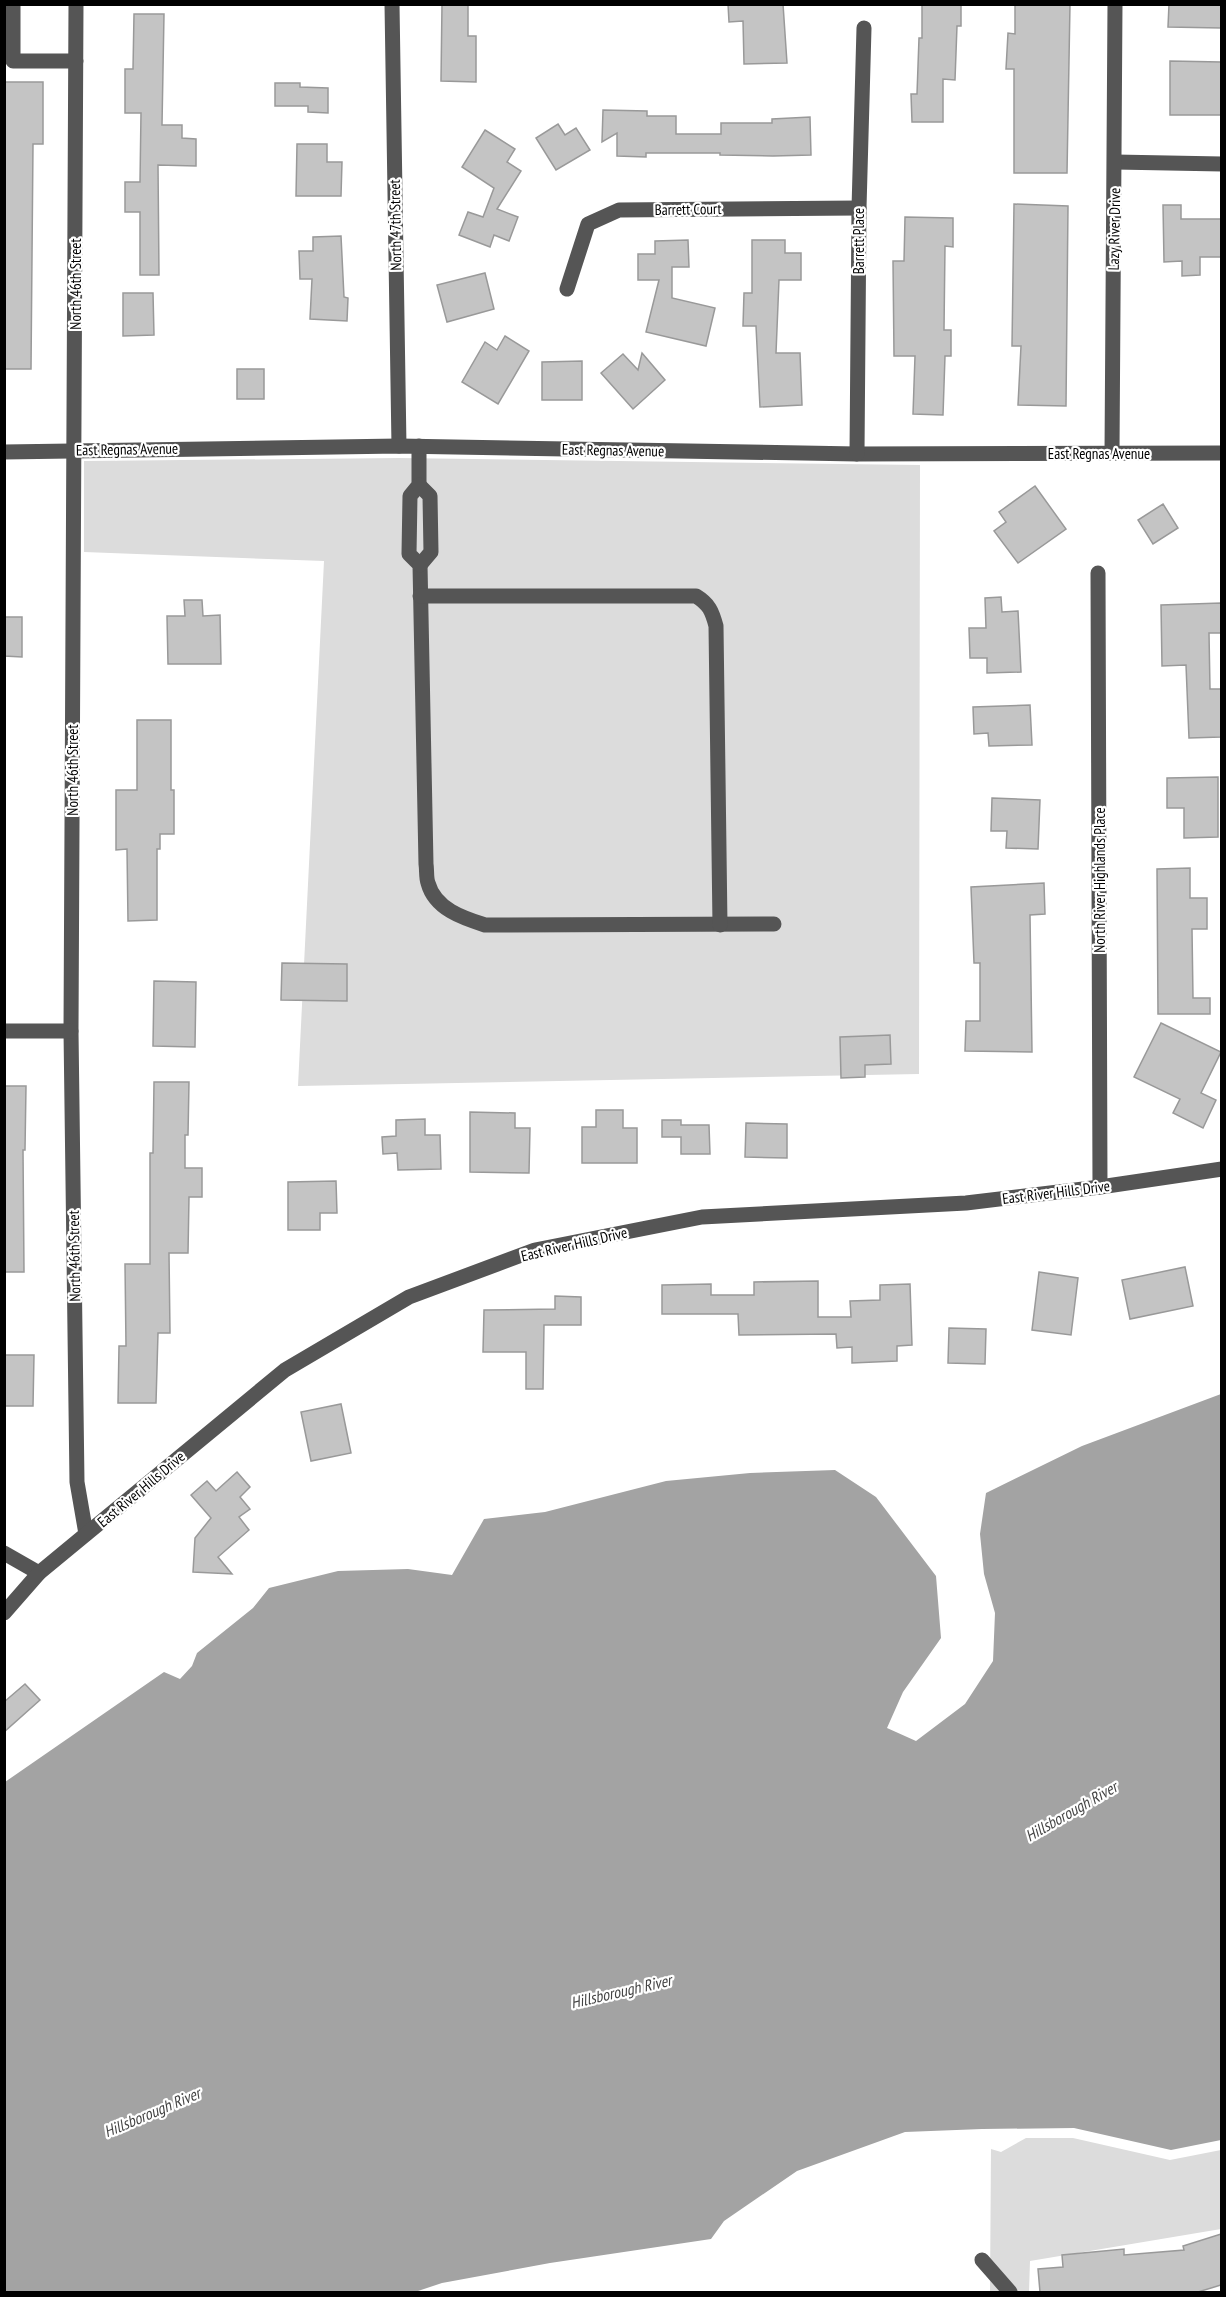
<svg xmlns="http://www.w3.org/2000/svg" width="1226" height="2297" font-family="'PT Sans Narrow',sans-serif">
<style>
.green{fill:#dcdcdc}
.water{fill:#a3a3a3}
.building{fill:#c4c4c4;stroke:#999;stroke-width:1.5}
.lines{fill:none;stroke-linecap:round;stroke-linejoin:round}
.minor{stroke:#555;stroke-width:15}
.labels{text-anchor:middle;dominant-baseline:central;stroke-width:4.5;stroke-linejoin:round;paint-order:stroke}
.street-label{font-size:15px;fill:#000;stroke:#fff}
.water-label{font-size:16px;font-style:italic;fill:#444;stroke:#fff}
</style>
<rect width="100%" height="100%" fill="#fff"/>
<g class="green">
<polygon points="399,458 920,465 919,1074 298,1086 324,561 84,552 84,461"/>
<polygon points="1026,2138 1073,2138 1170,2160 1221,2150 1221,2229 1030,2261 1029,2292 990,2292 991,2149 1001,2152"/>
</g>
<polygon class="water" points="1221,1394 1221,2140 1171,2150 1074,2128 982,2129 905,2132 797,2171 724,2221 711,2239 550,2263 442,2283 415,2292 5,2292 5,1782 164,1672 180,1679 192,1666 197,1653 253,1608 269,1588 338,1571 408,1569 452,1575 484,1519 545,1512 666,1481 750,1473 835,1470 876,1497 936,1576 941,1638 903,1692 887,1728 916,1741 965,1704 993,1661 995,1613 984,1574 980,1534 986,1493 1082,1446"/>
<g class="building">
<polygon points="442,4 468,4 468,36 476,36 476,82 441,81"/>
<polygon points="728,4 783,4 787,63 744,64 743,21 729,22"/>
<polygon points="922,4 961,4 961,26 957,26 955,80 943,79 943,122 912,122 911,94 917,94 919,38 922,38"/>
<polygon points="1015,4 1070,4 1067,173 1014,173 1014,69 1006,69 1008,33 1015,34"/>
<polygon points="1169,4 1221,4 1221,28 1168,27"/>
<polygon points="134,14 164,14 162,125 182,125 182,138 196,139 196,166 158,165 159,275 140,275 140,212 125,212 125,182 140,182 141,113 125,113 125,69 133,69"/>
<polygon points="1170,61 1221,62 1221,115 1170,115"/>
<polygon points="4,82 43,82 43,144 33,144 31,369 4,369"/>
<polygon points="275,83 300,83 300,87 328,88 328,113 308,112 308,106 275,106"/>
<polygon points="603,110 647,111 647,116 676,116 676,134 721,134 721,123 772,123 772,119 810,117 811,155 773,156 720,155 720,153 646,153 646,157 617,156 617,133 602,142"/>
<polygon points="558,124 565,135 576,128 590,150 556,170 536,138"/>
<polygon points="485,130 515,149 507,162 521,171 497,209 518,217 509,241 494,235 490,247 459,235 468,212 483,217 494,188 462,167"/>
<polygon points="297,144 327,144 327,162 342,162 341,196 296,196"/>
<polygon points="1014,204 1068,206 1066,406 1018,405 1021,346 1012,346"/>
<polygon points="1163,205 1181,205 1181,219 1221,219 1221,257 1200,257 1200,275 1182,276 1182,261 1164,262"/>
<polygon points="905,217 953,218 953,247 945,246 944,330 951,330 951,356 945,356 943,415 913,414 915,356 894,356 893,261 904,261"/>
<polygon points="341,236 344,297 348,298 347,321 310,319 312,279 300,279 299,251 313,251 313,237"/>
<polygon points="688,240 689,267 672,267 672,298 715,308 706,346 646,332 659,280 638,280 638,254 655,254 655,241"/>
<polygon points="752,240 785,240 785,253 801,253 801,280 779,280 776,353 800,353 802,405 760,407 756,326 743,326 744,293 752,293"/>
<polygon points="485,273 494,309 447,322 437,285"/>
<polygon points="123,293 153,293 154,335 123,336"/>
<polygon points="505,336 529,351 498,404 462,382 485,342 497,350"/>
<polygon points="642,353 665,380 633,409 601,373 623,354 638,370"/>
<polygon points="582,361 582,400 542,400 542,362"/>
<rect x="237" y="369" width="27" height="30"/>
<polygon points="1035,486 1066,529 1018,563 994,531 1006,522 999,512"/>
<polygon points="1163,504 1178,528 1153,544 1138,520"/>
<polygon points="1001,597 1002,612 1018,611 1021,672 987,673 987,658 970,658 969,628 986,628 985,598"/>
<polygon points="184,600 202,600 203,616 220,615 221,664 168,664 167,616 185,616"/>
<polygon points="1221,603 1221,633 1209,633 1210,689 1221,689 1221,737 1189,738 1186,665 1162,666 1161,605"/>
<polygon points="4,617 22,617 22,657 4,656"/>
<polygon points="1030,705 1032,745 989,746 988,733 974,734 973,707"/>
<polygon points="137,720 171,720 171,790 174,790 174,834 160,834 160,849 157,849 157,920 128,921 127,849 116,850 116,790 137,790"/>
<polygon points="1218,777 1218,837 1184,838 1184,808 1167,808 1167,778"/>
<polygon points="992,798 1040,800 1038,849 1006,848 1007,831 991,831"/>
<polygon points="1190,868 1190,898 1207,898 1207,929 1192,929 1193,998 1210,998 1210,1014 1158,1014 1157,869"/>
<polygon points="1044,883 1045,914 1030,915 1032,1052 965,1051 966,1021 980,1021 980,963 974,963 971,887"/>
<polygon points="282,963 347,964 347,1001 281,1000"/>
<polygon points="154,981 196,982 195,1047 153,1046"/>
<polygon points="1161,1023 1221,1052 1201,1093 1216,1100 1203,1128 1173,1113 1180,1099 1134,1077"/>
<polygon points="890,1035 891,1064 865,1065 865,1077 841,1078 840,1037"/>
<polygon points="154,1082 189,1082 188,1135 185,1135 185,1168 202,1168 202,1197 189,1197 188,1253 169,1253 170,1333 158,1333 156,1403 118,1403 119,1346 126,1346 125,1264 150,1264 150,1153 153,1153"/>
<polygon points="4,1086 26,1086 25,1150 23,1150 24,1272 4,1272"/>
<polygon points="596,1110 623,1110 623,1128 637,1128 637,1163 582,1163 582,1127 596,1127"/>
<polygon points="470,1112 515,1113 515,1128 530,1128 529,1173 470,1172"/>
<polygon points="425,1119 425,1135 440,1135 441,1169 398,1170 397,1153 383,1154 382,1137 396,1136 396,1120"/>
<polygon points="662,1120 681,1120 681,1125 709,1125 710,1154 681,1154 681,1137 662,1137"/>
<polygon points="746,1123 787,1124 787,1158 745,1157"/>
<polygon points="336,1181 337,1213 320,1213 320,1230 288,1230 288,1182"/>
<polygon points="1185,1267 1193,1306 1130,1319 1122,1280"/>
<polygon points="1039,1272 1078,1278 1071,1335 1032,1330"/>
<polygon points="818,1281 818,1317 851,1317 850,1301 880,1300 880,1285 910,1284 912,1345 897,1346 897,1361 852,1363 852,1347 837,1348 836,1334 739,1335 738,1314 662,1314 662,1285 711,1284 711,1295 754,1295 754,1282"/>
<polygon points="555,1296 581,1297 581,1325 544,1325 543,1389 526,1389 526,1352 483,1352 484,1310 555,1309"/>
<polygon points="949,1328 986,1329 985,1364 948,1363"/>
<polygon points="4,1355 34,1355 33,1406 4,1406"/>
<polygon points="341,1404 351,1453 311,1461 301,1412"/>
<polygon points="237,1472 250,1487 240,1497 250,1509 239,1517 249,1530 218,1557 232,1574 193,1572 195,1538 211,1518 191,1495 207,1481 216,1491"/>
<polygon points="25,1684 40,1700 4,1732 4,1702"/>
<polygon points="1221,2234 1221,2285 1198,2292 1040,2292 1038,2269 1063,2267 1062,2255 1124,2249 1124,2255 1184,2250 1183,2246"/>
</g>
<g class="lines">
<g class="minor">
<polyline points="13,4 13,61 76,61"/>
<polyline points="76,4 71,1031 77,1482 86,1534"/>
<polyline points="392,4 399,446"/>
<polyline points="1115,162 1222,164"/>
<polyline points="567,289 588,224 619,210 859,208"/>
<path d="M419,446V485L410,496L409,554L420,565L426,864C427,870 426,878 428,883C435,909 463,918 485,925L774,924"/>
<polyline points="4,452 399,446 857,454 1222,453"/>
<polyline points="1112,453 1115,4"/>
<polyline points="857,454 859,208 864,28"/>
<polyline points="419,485 430,496 431,552 420,565"/>
<polyline points="1098,573 1100,1187"/>
<path d="M420,596H696C709,604 712,611 716,626L720,925"/>
<polyline points="4,1031 71,1031"/>
<polyline points="4,1553 39,1573"/>
<polyline points="4,1613 39,1573 285,1370 409,1297 535,1250 702,1217 966,1203 1100,1187 1222,1169"/>
<polyline points="982,2260 1010,2292"/>
</g>
</g>
<g class="labels">
<g class="street-label">
<text transform="translate(688 209) rotate(-1)">Barrett Court</text>
<text transform="translate(395 225) rotate(-91)">North 47th Street</text>
<text transform="translate(1114 229) rotate(-89)">Lazy River Drive</text>
<text transform="translate(858 241) rotate(-90)">Barrett Place</text>
<text transform="translate(75 284) rotate(-90)">North 46th Street</text>
<text transform="translate(127 449) rotate(-1)">East Regnas Avenue</text>
<text transform="translate(613 450) rotate(1)">East Regnas Avenue</text>
<text x="1099" y="453">East Regnas Avenue</text>
<text transform="translate(72 770) rotate(-90)">North 46th Street</text>
<text transform="translate(1099 880) rotate(-90)">North River Highlands Place</text>
<text transform="translate(1056 1192) rotate(-7)">East River Hills Drive</text>
<text transform="translate(574 1244) rotate(-13)">East River Hills Drive</text>
<text transform="translate(74 1256) rotate(-91)">North 46th Street</text>
<text transform="translate(141 1489) rotate(-40)">East River Hills Drive</text>
</g>
<g class="water-label">
<text transform="translate(1071 1811) rotate(-30)">Hillsborough River</text>
<text transform="translate(621 1991) rotate(-13)">Hillsborough River</text>
<text transform="translate(152 2112) rotate(-23)">Hillsborough River</text>
</g>
</g>
<rect width="1226" height="2297" fill="none" stroke="#000000" stroke-width="12"/>
</svg>
